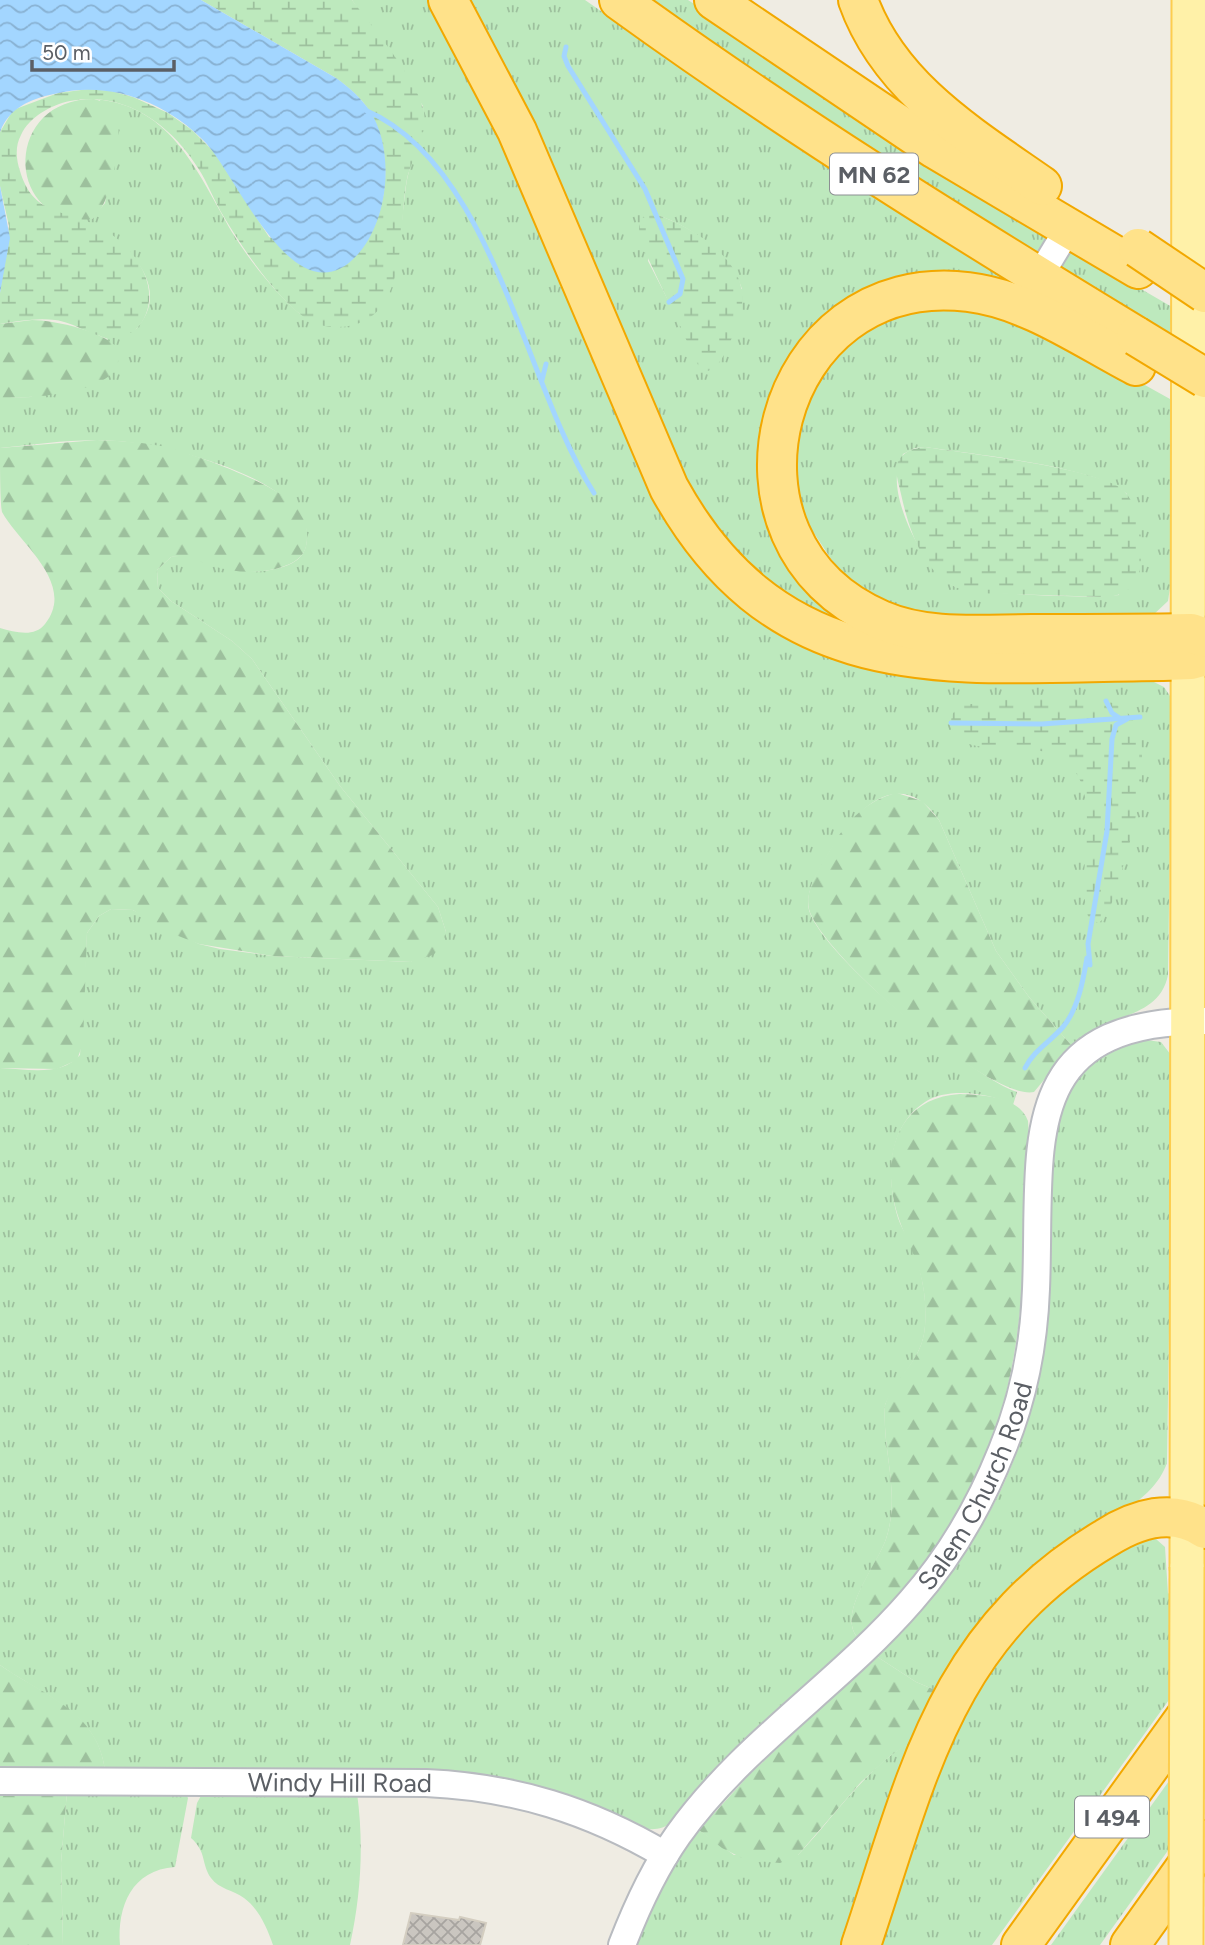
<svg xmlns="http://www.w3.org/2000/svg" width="1205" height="1945" font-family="Figtree,sans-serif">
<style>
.grass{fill:url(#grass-tufts);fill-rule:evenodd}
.forest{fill:url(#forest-firs)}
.wetland{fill:url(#wetland-marsh)}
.water{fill:url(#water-waves)}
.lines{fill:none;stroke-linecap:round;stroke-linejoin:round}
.stream{stroke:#a3d6ff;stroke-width:5}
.building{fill:url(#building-cross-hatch);stroke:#d4cec1;stroke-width:2}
.minor-casing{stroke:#b8bbc0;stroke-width:30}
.major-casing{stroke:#fdcd4e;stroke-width:37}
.highway-casing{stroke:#f2a800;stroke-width:42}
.minor{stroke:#fff;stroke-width:26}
.major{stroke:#fff1a8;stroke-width:33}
.highway{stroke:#ffe28a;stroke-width:38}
.major-bridge-casing{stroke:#fdcd4e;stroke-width:37;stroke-linecap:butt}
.highway-bridge-casing{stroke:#f2a800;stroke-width:42;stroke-linecap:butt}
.major-bridge{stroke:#fff1a8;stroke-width:33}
.highway-bridge{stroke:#ffe28a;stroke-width:38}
.labels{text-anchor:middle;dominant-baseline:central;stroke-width:6;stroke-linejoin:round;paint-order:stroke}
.shield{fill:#fff;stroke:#8c8f93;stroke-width:2}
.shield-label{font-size:24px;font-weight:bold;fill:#5b5f65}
.street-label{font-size:26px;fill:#5b5f65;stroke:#fff}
</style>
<defs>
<pattern id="grass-tufts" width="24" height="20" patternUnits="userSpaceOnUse" patternTransform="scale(1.75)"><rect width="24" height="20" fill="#bde9bd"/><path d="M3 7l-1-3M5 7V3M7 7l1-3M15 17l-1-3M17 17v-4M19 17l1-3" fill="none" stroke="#9dc09d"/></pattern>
<pattern id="forest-firs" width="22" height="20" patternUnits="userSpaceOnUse" patternTransform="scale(1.75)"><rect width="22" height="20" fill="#bde9bd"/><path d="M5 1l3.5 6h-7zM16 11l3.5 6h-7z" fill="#9dc09d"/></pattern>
<pattern id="wetland-marsh" width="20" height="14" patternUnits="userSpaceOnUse" patternTransform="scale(1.75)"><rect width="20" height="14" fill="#bde9bd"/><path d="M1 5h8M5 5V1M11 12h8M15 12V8" fill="none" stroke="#9dc09d"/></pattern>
<pattern id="water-waves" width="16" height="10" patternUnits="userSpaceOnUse" patternTransform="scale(1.75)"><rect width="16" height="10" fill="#a3d6ff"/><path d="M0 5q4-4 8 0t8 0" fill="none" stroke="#88b1d2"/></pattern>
<pattern id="building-cross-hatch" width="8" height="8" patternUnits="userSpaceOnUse" patternTransform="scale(1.75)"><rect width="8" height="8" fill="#cac6c0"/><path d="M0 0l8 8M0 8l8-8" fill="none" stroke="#a7a4a0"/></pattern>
</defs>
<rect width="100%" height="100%" fill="#efece3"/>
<g class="grass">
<path d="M352,0H435L605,368L760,612L1146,678L1164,687L1172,699L1168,975C1161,1010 1128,1013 1101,1027C1090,1032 1082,1039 1072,1046L1029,997L996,951L939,820C897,760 849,816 825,860C817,873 808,887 808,904C809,947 975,1079 1017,1092L1013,1105C990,1093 948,1087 925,1102C887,1127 886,1178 898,1218C903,1232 912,1244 916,1257C923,1279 927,1302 925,1326C923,1360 897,1376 885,1405C882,1452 901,1493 886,1539C877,1566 836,1614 858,1638L672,1822C649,1842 612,1815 589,1805L105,1770C98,1712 42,1695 0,1665V1068C27,1069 61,1077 80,1055L87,933L99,916L111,909L133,910L199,944L220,949L272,956L411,962L446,932L438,907L340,786L252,659L232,641L171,601L158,588L157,570L171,557C205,553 233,579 275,569C292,565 306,559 307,539C311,479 164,444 117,441C78,438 39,444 0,448V398L31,397L108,339L100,336L136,329C177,285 119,233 79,219H92L105,203L118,127L99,99H94C174,105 199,177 235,237C253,265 275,292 300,314L392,284C401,251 401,220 406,186C410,158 425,136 423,106Z"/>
<path d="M460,0H585L802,151L1019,288L861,301L765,461L868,626L819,621L707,529ZM654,214C689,225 731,253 742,289L669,302L648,261Z"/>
<polygon points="646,0 688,0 1051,237 1038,259 895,170"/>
<polygon points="1069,247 1172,307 1170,337 1056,269"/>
<path d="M981,306L1109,365L1170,399L1171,581L1168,601L1151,617L934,620L851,589L794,503L802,394L878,317ZM925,447C969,454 1098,466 1127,494L1119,595C1097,599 970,594 954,586C925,570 894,507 897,475C898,468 901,461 903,454L915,448Z"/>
<path d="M1139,1039L1161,1042L1171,1055L1173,1068L1167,1463C1159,1485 1144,1496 1127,1510L940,1692L916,1682L876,1656C940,1593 998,1519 1023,1432C1035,1388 1045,1342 1049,1297C1054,1230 1035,1134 1077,1079C1092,1058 1116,1049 1139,1039Z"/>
<polygon points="1143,1537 1156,1539 1165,1547 1168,1594 1205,1542 1205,1650 992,1945 869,1945 929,1769 1024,1611"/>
<polygon points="1205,1731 1205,1799 1100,1945 1051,1945"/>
<path d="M915,1739L848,1945H636L666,1878L699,1830L734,1855H798C836,1815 866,1767 915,1739Z"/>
<path d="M67,1791H184L188,1798L175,1867C132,1870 117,1906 120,1945H63L61,1863Z"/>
<path d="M203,1792L357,1793C364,1844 361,1895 350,1945H273C267,1928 259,1909 244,1898C233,1890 219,1889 211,1878C201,1864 207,1852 191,1838L197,1803Z"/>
</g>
<g class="forest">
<path d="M94,99L107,103C112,109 117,114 118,122C121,144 111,207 92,219C6,229 0,99 94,99Z"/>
<path d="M32,320C54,320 110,332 120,352L117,368C98,395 30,398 0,398V324Z"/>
<path d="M97,440C119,441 140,442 161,446C192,453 278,484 298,508C304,516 308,527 307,538C307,555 297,562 282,567C260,574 234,573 213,566C198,561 186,556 171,557L157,570L158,588L171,601L232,641L252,659L340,786L438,907L446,932L440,948L433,955L411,962L272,956L199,944L163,930L133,910L111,909L99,916L87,933L83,1043L77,1060L57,1069L0,1068V628C15,632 34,638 45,624C77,584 19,543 2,512C0,502 0,462 0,448Z"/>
<path d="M897,793L922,801L939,820L996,951L1029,997L1072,1046L1034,1092C991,1102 819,952 809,909C804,888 823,863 833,845C847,821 868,799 897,793Z"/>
<path d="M960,1094C983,1095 1019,1096 1028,1121C1031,1152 1025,1186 1025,1217C1023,1397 988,1509 858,1638C836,1614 877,1565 886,1539C901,1493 882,1452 885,1405C895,1374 922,1364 925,1326C926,1309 925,1290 920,1273C915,1254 905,1238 899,1219C880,1164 892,1098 960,1094Z"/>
<polygon points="876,1656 916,1682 940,1692 915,1739 890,1756 861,1782 798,1855 780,1863 746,1860 722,1848 699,1830 749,1775"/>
<path d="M0,1665C43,1695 98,1711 105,1770L0,1771Z"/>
<polygon points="67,1791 61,1863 63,1945 0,1945 0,1792"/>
</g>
<g class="wetland">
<path d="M201,0H352C372,26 415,78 423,108C430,132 412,157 407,179C397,229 412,330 333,327C311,326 296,312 282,297C259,272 241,245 224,217C214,201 208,183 198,168C171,124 123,90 70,101C51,105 29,117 21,135C15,146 16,159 20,171C33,215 62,209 95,225C123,237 152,269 149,301C148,313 142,326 132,332C104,349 81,323 55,320C37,318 18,321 0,324V293L9,226L0,186V132L13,110L58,93L89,89L111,91L133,97L168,113L192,130L214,152L269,237L344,265C388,235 397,155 370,112C362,98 349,88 336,78Z"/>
<path d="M654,214C687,224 739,255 742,293C744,310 736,325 731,340C725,353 720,368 705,372L699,367L640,241L639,227L642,218Z"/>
<path d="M925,447C962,453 1102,468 1124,491C1140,508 1142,535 1141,557C1141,581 1131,594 1108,597L974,593C927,585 910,535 901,494C899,484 894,472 898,462C903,451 914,448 925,447Z"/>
<path d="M999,700C1026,700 1095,694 1117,705C1172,733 1122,868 1109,912L1099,923L1089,919C1073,874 1105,795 1068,764C1041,740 1000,753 969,744C951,738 945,720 958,706Z"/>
</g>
<g class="water">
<path d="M0,0H201L336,78C349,87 361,98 370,111C395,150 389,218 359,253C296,326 237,174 204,141C165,101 108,80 54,94C30,99 9,108 0,132Z"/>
<polygon points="0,186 10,238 0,293"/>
</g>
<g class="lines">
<g class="stream">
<polyline points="566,47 564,56 568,66 645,189 683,279 680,294 669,302"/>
<path d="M365,110C493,164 524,384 594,493"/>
<polyline points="542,380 546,364"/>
<polyline points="1106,701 1112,713 1121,719"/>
<polyline points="951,723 1042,724 1140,717"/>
<polyline points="1090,965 1088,944 1107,831 1112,739 1116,725 1127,719"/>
<path d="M1025,1068C1034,1050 1050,1042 1063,1027C1078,1009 1083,981 1087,958"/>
</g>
</g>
<polygon class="building" points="411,1913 459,1920 460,1917 486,1923 480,1945 403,1945"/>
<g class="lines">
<defs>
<g id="minor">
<polyline points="1039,277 1068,229"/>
<path id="s1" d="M0,1781L426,1783C514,1787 589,1810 665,1855"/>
<path id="s2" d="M622,1945C637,1906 654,1869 678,1835C742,1745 839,1684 911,1601C950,1557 980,1505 1002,1450C1023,1400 1034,1344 1036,1289C1042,1148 1013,1021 1205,1021"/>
</g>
<polyline id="major" points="1187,1567 1189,0"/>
<g id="highway">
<path d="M448,0L517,131L669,488C783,695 962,662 1163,661L1191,660L1205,656"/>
<path d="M619,0C786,121 960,229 1136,336"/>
<polyline points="714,0 935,149 1138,269"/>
<path d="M858,0C889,87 969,135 1042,186"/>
<path d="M1136,366C1084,339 1028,299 968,292C772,268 700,543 881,620C927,640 982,634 1032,634C1085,634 1138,634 1191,633L1205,638"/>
<path d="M861,1945C917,1779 943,1635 1106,1538C1136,1519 1173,1507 1205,1529"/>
<polyline points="1021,1945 1205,1690"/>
<polyline points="1130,1945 1205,1840"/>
</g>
</defs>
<use href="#minor" class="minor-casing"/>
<use href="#major" class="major-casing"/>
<use href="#highway" class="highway-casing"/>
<use href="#minor" class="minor"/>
<use href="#major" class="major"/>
<use href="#highway" class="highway"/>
<defs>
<polyline id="major-bridge" points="1186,1945 1187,1567"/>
<g id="highway-bridge">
<polyline points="1138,248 1205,293"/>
<polyline points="1136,336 1205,378"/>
</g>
</defs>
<use href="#major-bridge" class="major-bridge-casing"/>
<use href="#highway-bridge" class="highway-bridge-casing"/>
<use href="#major-bridge" class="major-bridge"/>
<use href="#highway-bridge" class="highway-bridge"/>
</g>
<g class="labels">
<g class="shield">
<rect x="830" y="153.5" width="88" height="41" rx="5"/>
<rect x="1075" y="1796.5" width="74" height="41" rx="5"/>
</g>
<g class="shield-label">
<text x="874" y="174">MN 62</text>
<text x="1112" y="1817">I 494</text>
</g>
<g class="street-label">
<text stroke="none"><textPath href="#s2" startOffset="588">Salem Church Road</textPath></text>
<text stroke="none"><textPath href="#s1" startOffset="340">Windy Hill Road</textPath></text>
</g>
</g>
<path d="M32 60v10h142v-10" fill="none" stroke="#5b5f65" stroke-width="3.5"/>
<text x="42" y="60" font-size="21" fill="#5b5f65" stroke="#ffffff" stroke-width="5" paint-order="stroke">50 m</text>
</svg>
